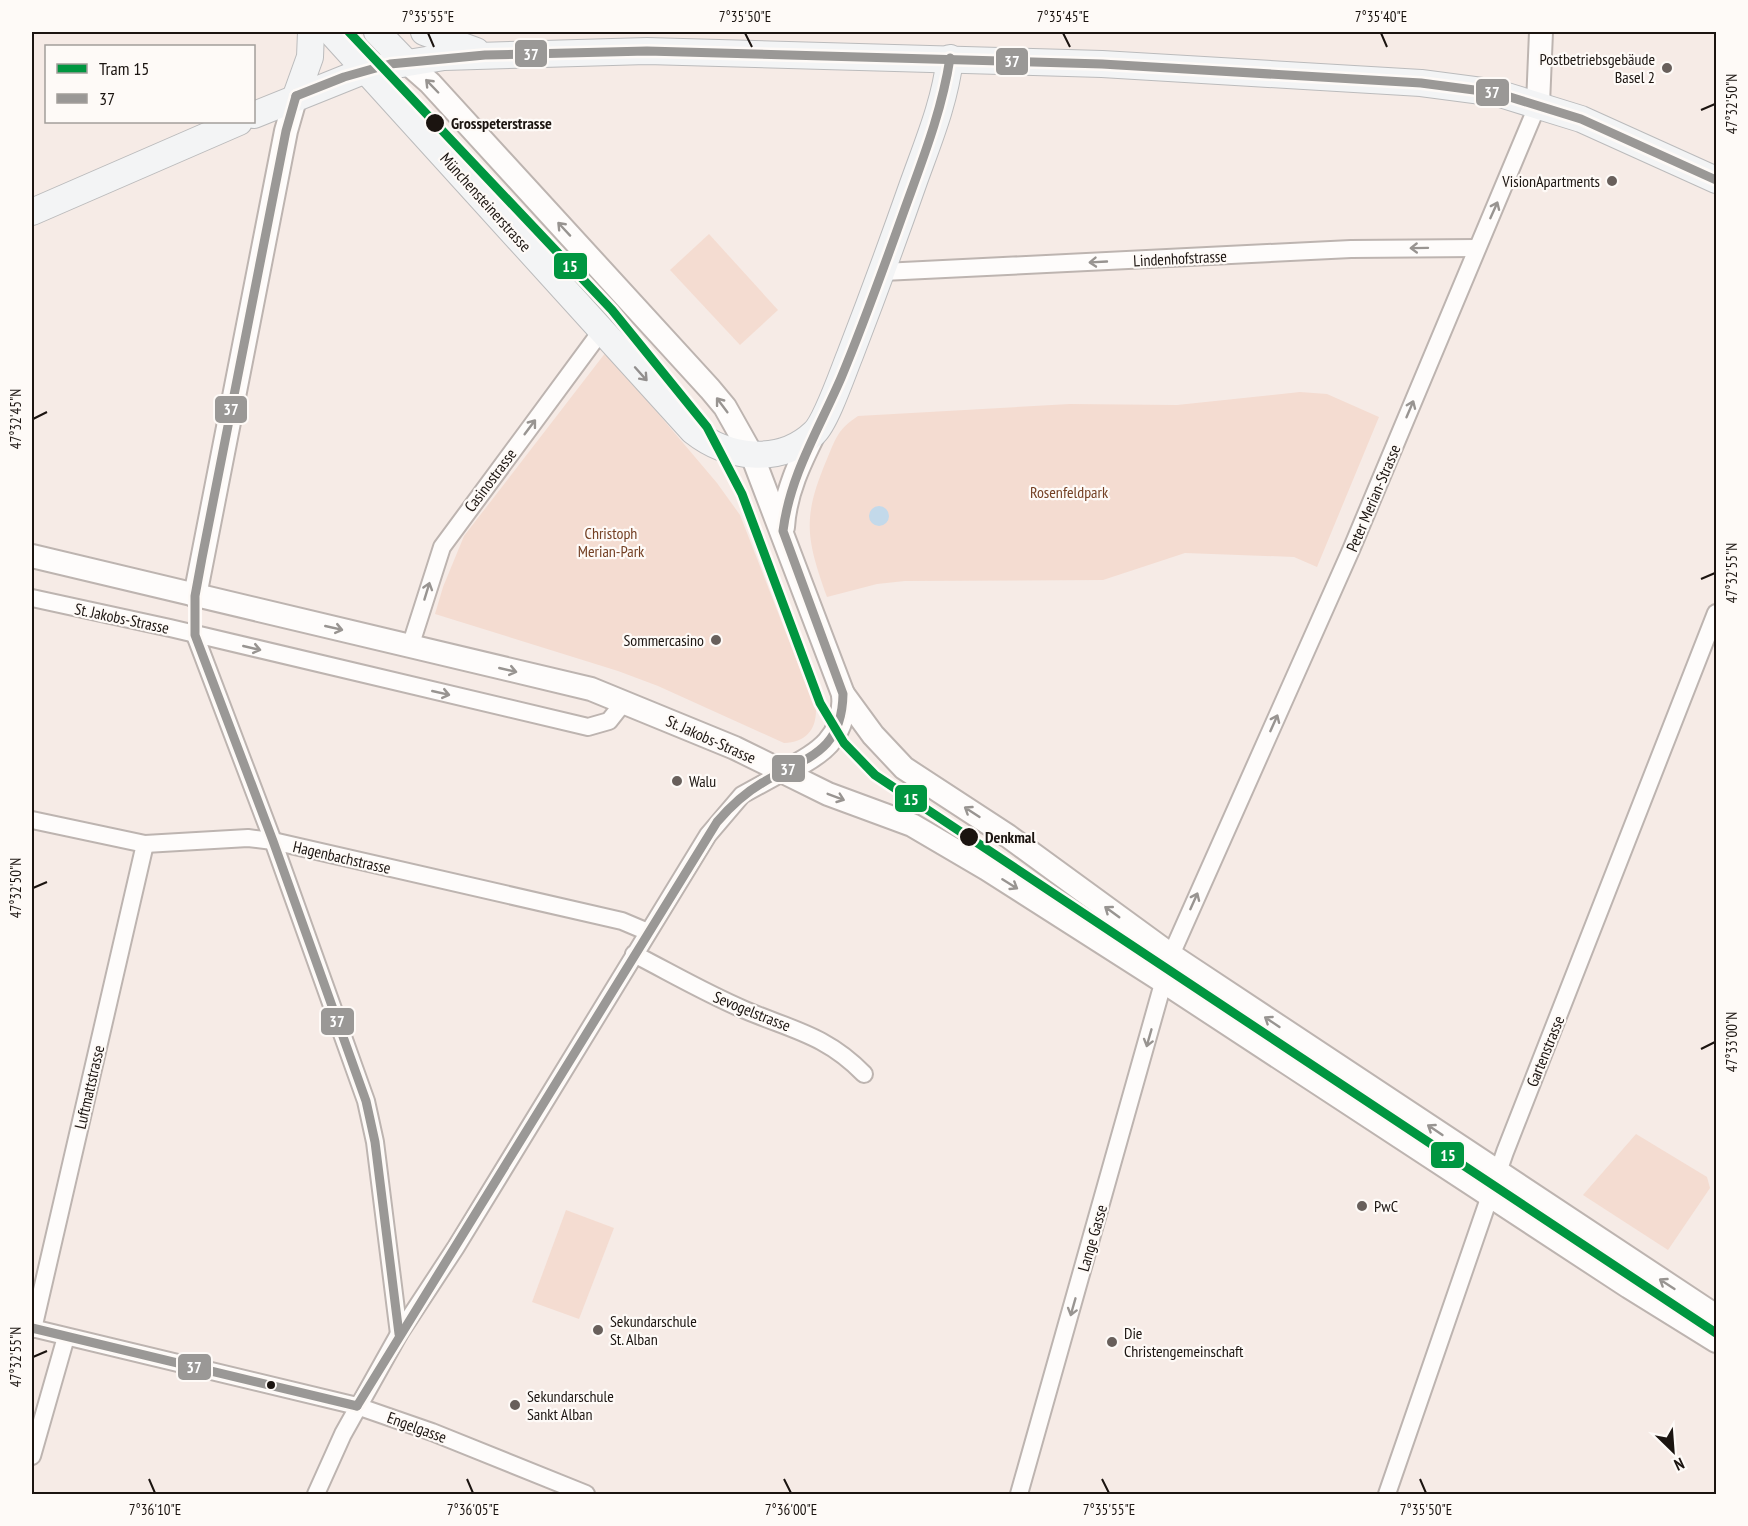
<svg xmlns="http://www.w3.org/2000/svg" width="1748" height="1526" font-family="'PT Sans Narrow',sans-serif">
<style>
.green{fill:#f4dcd1}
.water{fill:#c3d9ea}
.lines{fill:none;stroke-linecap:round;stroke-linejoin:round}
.street-casing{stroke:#bdb4b0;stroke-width:20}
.secondary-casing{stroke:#bdb4b0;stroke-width:26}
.primary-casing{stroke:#bbbbbc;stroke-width:28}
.street{stroke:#fefcfb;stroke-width:16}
.secondary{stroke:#fefcfb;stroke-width:22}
.primary{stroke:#f3f4f5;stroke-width:26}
.bus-1-casing{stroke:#fefaf7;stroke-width:14}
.bus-1{stroke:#9a9896;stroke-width:9}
.tram-1-casing{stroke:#fefaf7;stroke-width:14}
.tram-1{stroke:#009640;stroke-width:9}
.oneway{stroke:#989491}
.oneway2{stroke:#928f8e}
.ticks{fill:none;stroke:#1b1410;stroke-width:2}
.poi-dot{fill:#685f5b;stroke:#fefaf7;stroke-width:2}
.stop-dot{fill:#1b1410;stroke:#fefaf7;stroke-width:2}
.labels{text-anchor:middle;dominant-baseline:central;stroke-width:4.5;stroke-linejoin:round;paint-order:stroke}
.poi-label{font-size:16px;fill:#1b1410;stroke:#fefaf7;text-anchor:start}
.stop-label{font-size:16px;font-weight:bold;fill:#1b1410;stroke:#fefaf7;text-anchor:start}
.street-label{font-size:16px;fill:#1b1410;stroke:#fefaf7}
.park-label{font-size:16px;fill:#744024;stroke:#fefaf7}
.line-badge{stroke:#fefaf7;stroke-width:2}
.badge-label{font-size:16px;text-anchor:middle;font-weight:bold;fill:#fff}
.neatline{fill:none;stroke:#1b1410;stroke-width:2}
.ticks-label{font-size:15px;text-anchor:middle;fill:#1b1410}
</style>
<rect width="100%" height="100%" fill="#f6ebe6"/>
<g class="green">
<polygon points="709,234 778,310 740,345 670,270"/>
<path d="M606,352L717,483L740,515L816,710C816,731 805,742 784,743L658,686L618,671L435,614L443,587L464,536Z"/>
<path d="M1300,392L1327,394L1379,417L1317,567L1294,557L1185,553L1103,580L905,581L877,584L827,597C806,538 802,518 827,459C836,438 838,429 858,416L1070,404L1177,405Z"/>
<polygon points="1636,1134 1707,1177 1710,1188 1668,1250 1583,1195"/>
<polygon points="566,1210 614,1228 579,1319 532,1302"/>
</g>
<circle class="water" cx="879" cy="516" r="10"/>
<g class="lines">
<defs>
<g id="street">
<polyline points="883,272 1351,249 1477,248"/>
<polyline points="32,598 170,628 588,727 609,721 624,702"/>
<polyline points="195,635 273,841 366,1101 375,1142 399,1334"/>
<polyline points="410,647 442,547 602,330"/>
<polyline points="32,820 145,844 248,838 273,841 622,921 648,932"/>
<path d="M634,954C671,973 707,994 745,1010C792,1030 826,1035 864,1074"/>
<polyline points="32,1328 357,1406 432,1432 586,1494"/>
<polyline points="33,1329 145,844"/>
<polyline points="32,1456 66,1337"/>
<polyline points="316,1494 343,1434 399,1334 456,1247 708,835 742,795 784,772"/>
<polyline points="1019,1494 1171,955 1351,550 1538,104"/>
<polyline points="1387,1494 1505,1152 1716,613"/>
</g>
<g id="secondary">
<path d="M405,61L430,83L710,389L725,407L752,455L843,694C847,737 819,755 784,772"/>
<polyline points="1538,104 1541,32"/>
<path d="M783,527C785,493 800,462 815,432"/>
<polyline points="32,556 591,689 735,748 828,794 912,825 987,869 1164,982 1629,1287 1716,1341"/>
<polyline points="195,596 286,131 296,96"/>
<polyline points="843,694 873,735 904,768 1008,836 1171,955 1716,1316"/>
</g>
<g id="primary">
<path d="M331,32L693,431C727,458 779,466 814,433C826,422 843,372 850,355C872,298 893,241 913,184C928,142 945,102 950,58"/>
<polyline points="377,32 405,61"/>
<polyline points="424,32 476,51"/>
<polyline points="296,96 310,57 311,32"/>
<polyline points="254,115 366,70 444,57 647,51 1102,64 1421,83 1497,93 1581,119 1716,180"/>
<polyline points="32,212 239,122"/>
</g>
</defs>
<use href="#street" class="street-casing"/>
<use href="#secondary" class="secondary-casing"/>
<use href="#primary" class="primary-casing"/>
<use href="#street" class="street"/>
<use href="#secondary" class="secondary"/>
<use href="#primary" class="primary"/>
<defs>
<g id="bus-1">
<polyline points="296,96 344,77 390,64 485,55 647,51 1102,64 1421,83 1497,93 1581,119 1716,180"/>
<polyline points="296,96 286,131 202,558 195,596 195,635 273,841 366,1101 375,1142 399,1334"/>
<polyline points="32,1328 357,1406"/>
<path d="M357,1406L717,822C730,807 745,793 762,783C806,757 842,753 843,694L783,531C790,475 819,429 841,378C864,323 884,267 904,211C922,161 942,111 950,58"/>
</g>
</defs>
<use href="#bus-1" class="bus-1-casing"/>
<use href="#bus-1" class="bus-1"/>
<defs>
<polyline id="tram-1" points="349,32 612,310 707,427 742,494 820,703 844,743 875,775 1716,1333"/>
</defs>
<use href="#tram-1" class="tram-1-casing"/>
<use href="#tram-1" class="tram-1"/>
</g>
<defs><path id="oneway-shaft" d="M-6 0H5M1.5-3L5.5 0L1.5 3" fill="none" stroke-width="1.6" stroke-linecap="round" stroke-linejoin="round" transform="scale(1.5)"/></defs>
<g class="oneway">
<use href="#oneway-shaft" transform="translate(432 86) rotate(-134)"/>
<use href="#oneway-shaft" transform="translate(1494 210) rotate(-66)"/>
<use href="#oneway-shaft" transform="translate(564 229) rotate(-133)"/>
<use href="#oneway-shaft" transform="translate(1419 248) rotate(179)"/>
<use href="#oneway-shaft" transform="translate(1098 262) rotate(177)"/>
<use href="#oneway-shaft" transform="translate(722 405) rotate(-127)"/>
<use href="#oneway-shaft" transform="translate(1410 409) rotate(-67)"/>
<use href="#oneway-shaft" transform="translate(530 427) rotate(-53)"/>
<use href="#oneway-shaft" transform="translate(427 591) rotate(-73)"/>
<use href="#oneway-shaft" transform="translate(334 628) rotate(13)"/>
<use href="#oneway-shaft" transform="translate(252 648) rotate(13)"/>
<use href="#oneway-shaft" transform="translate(508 670) rotate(13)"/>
<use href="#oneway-shaft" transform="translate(441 693) rotate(13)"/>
<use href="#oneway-shaft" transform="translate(1274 723) rotate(-66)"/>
<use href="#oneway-shaft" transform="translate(836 797) rotate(21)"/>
<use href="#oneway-shaft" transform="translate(972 812) rotate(-147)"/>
<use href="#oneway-shaft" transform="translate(1010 884) rotate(32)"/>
<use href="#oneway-shaft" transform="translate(1194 901) rotate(-66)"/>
<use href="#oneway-shaft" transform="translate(1112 912) rotate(-144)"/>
<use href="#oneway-shaft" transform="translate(1272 1022) rotate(-146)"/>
<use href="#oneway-shaft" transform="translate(1149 1038) rotate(106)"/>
<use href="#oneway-shaft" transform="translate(1435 1130) rotate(-146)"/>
<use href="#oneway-shaft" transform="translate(1667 1284) rotate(-147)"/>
<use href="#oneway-shaft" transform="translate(1073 1307) rotate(106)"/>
</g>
<use class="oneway2" href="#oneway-shaft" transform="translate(641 374) rotate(48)"/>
<path class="ticks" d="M428,33L434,47M745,33L752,47M1063,33L1070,47M1381,33L1387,47M1701,110L1715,104M33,419L47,412M1701,579L1715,573M33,888L47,882M1701,1049L1715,1042M33,1357L47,1351M149,1479L155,1493M467,1479L473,1493M784,1479L791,1493M1102,1479L1109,1493M1420,1479L1426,1493"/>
<g class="poi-dot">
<circle cx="1667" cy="68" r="6"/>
<circle cx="1612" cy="181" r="6"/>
<circle cx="716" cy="640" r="6"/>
<circle cx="677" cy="781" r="6"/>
<circle cx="1362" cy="1206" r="6"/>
<circle cx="598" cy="1330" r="6"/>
<circle cx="1112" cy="1342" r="6"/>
<circle cx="515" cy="1405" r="6"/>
</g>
<g class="stop-dot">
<circle cx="435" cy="123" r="10"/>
<circle cx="969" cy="837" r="10"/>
<circle cx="271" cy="1385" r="5"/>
</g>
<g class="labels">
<g class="poi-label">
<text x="1655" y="59" text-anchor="end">Postbetriebsgebäude<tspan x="1655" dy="18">Basel 2</tspan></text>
<text x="1600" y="181" text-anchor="end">VisionApartments</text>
<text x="704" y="640" text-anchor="end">Sommercasino</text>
<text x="689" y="781">Walu</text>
<text x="1374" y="1206">PwC</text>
<text x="610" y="1321">Sekundarschule<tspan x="610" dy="18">St. Alban</tspan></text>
<text x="1124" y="1333">Die<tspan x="1124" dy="18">Christengemeinschaft</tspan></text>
<text x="527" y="1396">Sekundarschule<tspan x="527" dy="18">Sankt Alban</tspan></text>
</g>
<g class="stop-label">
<text x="451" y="123">Grosspeterstrasse</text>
<text x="985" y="837">Denkmal</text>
</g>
<g class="street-label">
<text transform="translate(486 202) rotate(48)">Münchensteinerstrasse</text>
<text transform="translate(1180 258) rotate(-3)">Lindenhofstrasse</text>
<text transform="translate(490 480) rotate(-53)">Casinostrasse</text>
<text transform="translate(1373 498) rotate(-67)">Peter Merian-Strasse</text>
<text transform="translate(122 618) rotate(12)">St. Jakobs-Strasse</text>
<text transform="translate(711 739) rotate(24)">St. Jakobs-Strasse</text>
<text transform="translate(342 857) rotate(13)">Hagenbachstrasse</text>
<text transform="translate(752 1011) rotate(22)">Sevogelstrasse</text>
<text transform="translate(1545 1051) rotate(-68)">Gartenstrasse</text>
<text transform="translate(89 1087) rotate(-77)">Luftmattstrasse</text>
<text transform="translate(1092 1238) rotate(-74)">Lange Gasse</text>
<text transform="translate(417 1427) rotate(20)">Engelgasse</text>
</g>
<g class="park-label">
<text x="1069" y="492">Rosenfeldpark</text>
<text x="611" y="533">Christoph<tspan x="611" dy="18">Merian-Park</tspan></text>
</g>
</g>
<g class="line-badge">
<rect x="514" y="39" width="34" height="29" rx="6" fill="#9a9896"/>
<rect x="995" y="47" width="34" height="29" rx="6" fill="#9a9896"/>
<rect x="1475" y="78" width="35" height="29" rx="6" fill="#9a9896"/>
<rect x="553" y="252" width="35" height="28" rx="6" fill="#009640"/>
<rect x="214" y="395" width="34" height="29" rx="6" fill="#9a9896"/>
<rect x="771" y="754" width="35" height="29" rx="6" fill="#9a9896"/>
<rect x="894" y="784" width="34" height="29" rx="6" fill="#009640"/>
<rect x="320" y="1007" width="35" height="29" rx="6" fill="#9a9896"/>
<rect x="1430" y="1141" width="35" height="28" rx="6" fill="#009640"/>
<rect x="177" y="1353" width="35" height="28" rx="6" fill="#9a9896"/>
</g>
<g class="badge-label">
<text x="531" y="60">37</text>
<text x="1012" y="67">37</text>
<text x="1492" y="98">37</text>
<text x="570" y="272">15</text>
<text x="231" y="415">37</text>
<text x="788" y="775">37</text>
<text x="911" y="805">15</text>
<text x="337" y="1027">37</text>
<text x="1448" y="1161">15</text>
<text x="194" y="1373">37</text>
</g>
<rect width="1748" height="1526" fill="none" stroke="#fefaf7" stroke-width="66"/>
<rect x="45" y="45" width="210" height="78" fill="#fefaf7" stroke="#a39e9b" stroke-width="1.5"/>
<rect x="57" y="64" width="30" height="9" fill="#009640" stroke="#a39e9b" stroke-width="1.5"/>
<text x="99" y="75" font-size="18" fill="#1b1410">Tram 15</text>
<rect x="57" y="94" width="30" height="9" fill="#9a9896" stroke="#a39e9b" stroke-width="1.5"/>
<text x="99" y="105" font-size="18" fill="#1b1410">37</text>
<g transform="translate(1673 1451) rotate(155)" stroke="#fefaf7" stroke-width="4.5" paint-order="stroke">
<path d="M0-4.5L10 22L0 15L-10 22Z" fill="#1b1410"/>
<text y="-9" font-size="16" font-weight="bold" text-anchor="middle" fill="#1b1410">N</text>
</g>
<rect x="33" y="33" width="1682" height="1460" class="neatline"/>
<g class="ticks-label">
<text x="428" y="22">7°35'55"E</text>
<text x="745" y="22">7°35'50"E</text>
<text x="1063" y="22">7°35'45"E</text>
<text x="1381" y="22">7°35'40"E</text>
<text transform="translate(1732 104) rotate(-90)" y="5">47°32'50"N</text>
<text transform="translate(16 419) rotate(-90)" y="5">47°32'45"N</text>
<text transform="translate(1732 573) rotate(-90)" y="5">47°32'55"N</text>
<text transform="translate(16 888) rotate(-90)" y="5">47°32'50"N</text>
<text transform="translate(1732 1042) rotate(-90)" y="5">47°33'00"N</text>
<text transform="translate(16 1357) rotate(-90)" y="5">47°32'55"N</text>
<text x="155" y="1515">7°36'10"E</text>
<text x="473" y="1515">7°36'05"E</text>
<text x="791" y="1515">7°36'00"E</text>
<text x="1109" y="1515">7°35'55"E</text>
<text x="1426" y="1515">7°35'50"E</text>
</g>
</svg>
